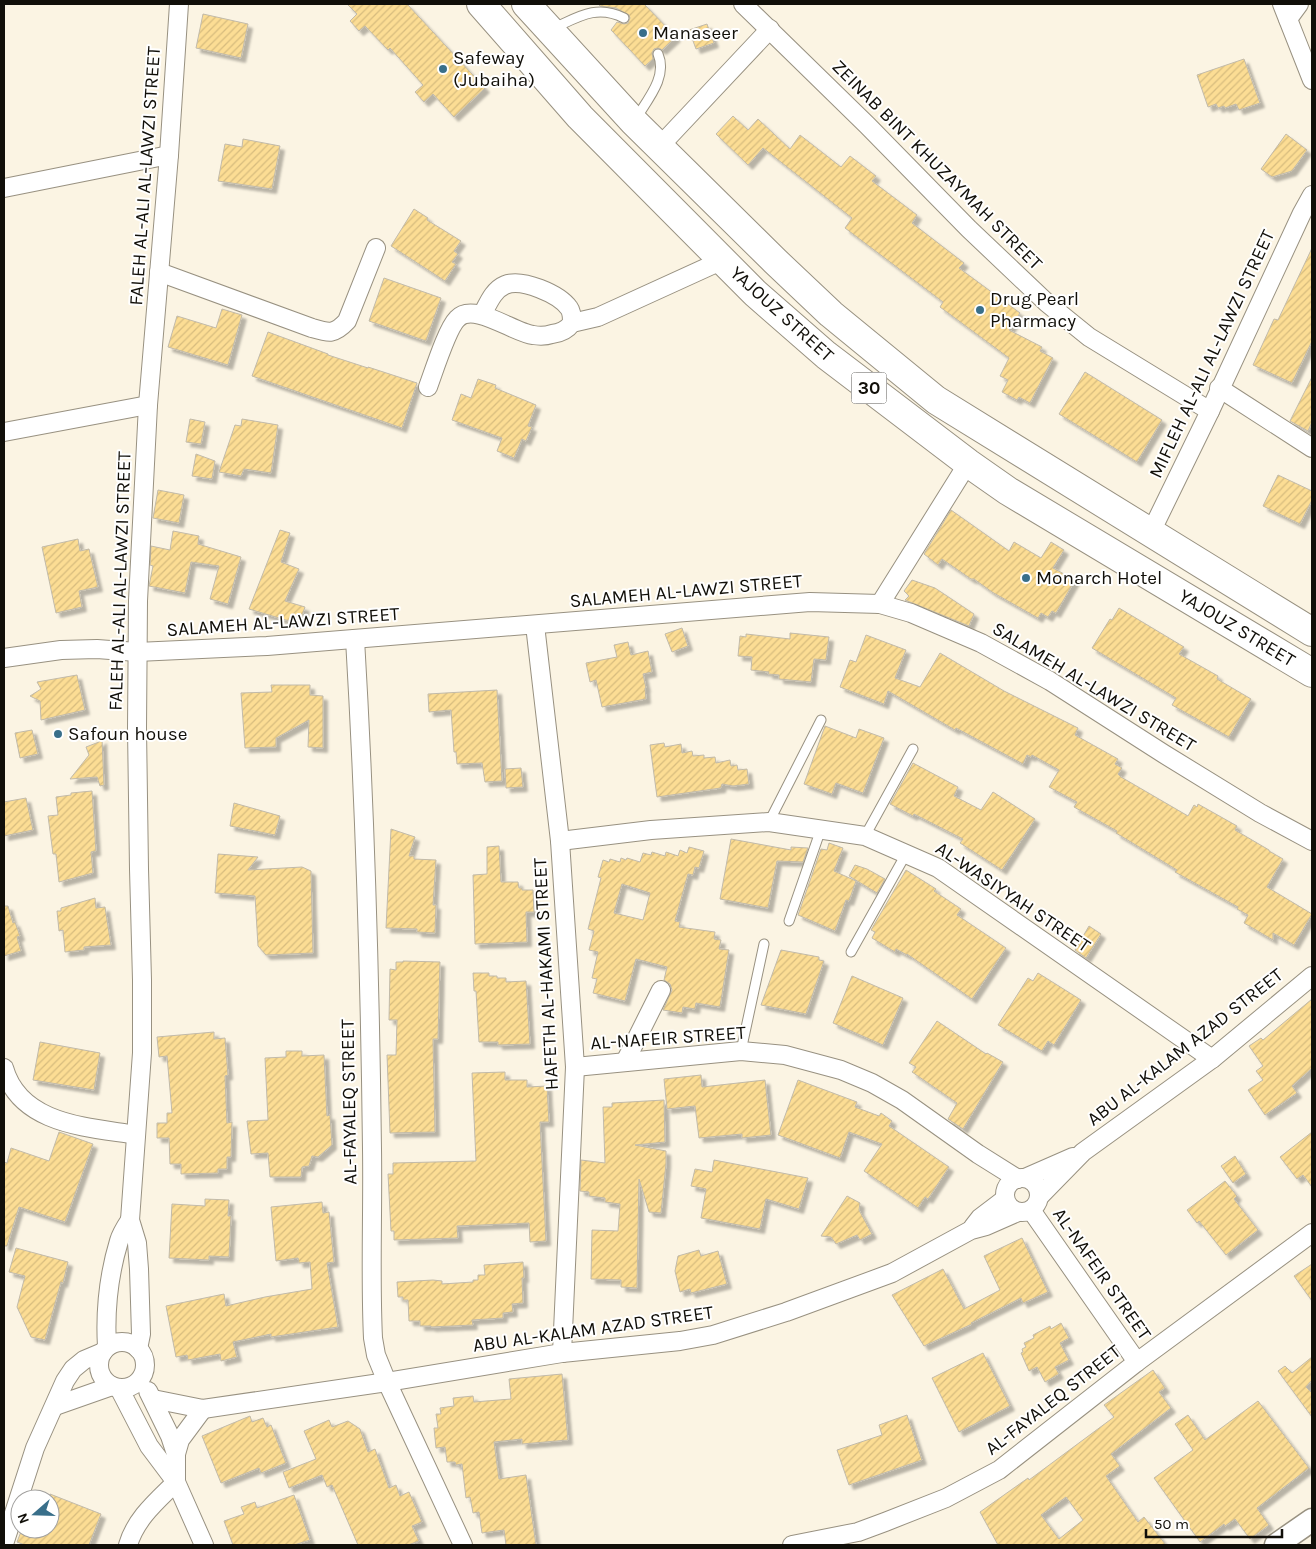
<svg xmlns="http://www.w3.org/2000/svg" width="1316" height="1549" font-family="Karla,sans-serif">
<style>
.building{fill:url(#building-hatch);stroke:#c1baaa;fill-rule:evenodd;filter:url(#shadow)}
.lines{fill:none;stroke-linecap:round;stroke-linejoin:round}
.service-casing{stroke:#989181;stroke-width:11}
.minor-casing{stroke:#989181;stroke-width:20}
.tertiary-casing{stroke:#989181;stroke-width:25}
.primary-casing{stroke:#989181;stroke-width:30}
.service{stroke:#fff;stroke-width:9}
.minor{stroke:#fff;stroke-width:18}
.tertiary{stroke:#fff;stroke-width:22}
.primary{stroke:#fff;stroke-width:28}
.poi-dot{fill:#396f8a;stroke:#fff;stroke-width:2}
.labels{text-anchor:middle;dominant-baseline:central;stroke-width:4;stroke-linejoin:round;paint-order:stroke}
.shield{fill:#fff;stroke:#585753;stroke-width:1}
.shield-label{font-size:18px;font-weight:bold;fill:#110f09}
.poi-label{font-size:19px;fill:#110f09;stroke:#fff;text-anchor:start}
.street-label{font-size:19px;fill:#110f09;stroke:#fff}
</style>
<defs>
<pattern id="building-hatch" width="6" height="6" patternUnits="userSpaceOnUse" patternTransform="scale(1.25)"><rect width="6" height="6" fill="#fcdd94"/><path d="M-1 1l2-2M0 6l6-6M5 7l2-2" fill="none" stroke="#d7bc7e"/></pattern>
<filter id="shadow"><feDropShadow dx="4.5" dy="4.5" stdDeviation="1" flood-color="#0004"/></filter>
</defs>
<rect width="100%" height="100%" fill="#fbf4e3"/>
<g class="building">
<polygon points="347,4 407,4 485,88 454,117 433,94 424,102 415,92 423,85 390,48 388,50 365,26 359,31 350,21 357,14"/>
<polygon points="598,4 644,4 676,37 662,50 659,48 654,49 652,53 653,59 645,66 611,30 617,22 624,24 628,23 630,18 629,15 616,8 600,6"/>
<polygon points="203,14 248,24 241,58 196,48"/>
<polygon points="707,24 714,43 696,49 689,30"/>
<polygon points="1244,59 1260,103 1239,110 1236,104 1225,108 1224,106 1218,108 1216,104 1208,107 1197,75"/>
<polygon points="733,116 748,130 758,119 790,149 800,135 841,167 850,156 876,176 872,181 917,215 912,223 964,263 959,268 1020,313 1009,330 1042,347 1040,351 1053,358 1030,403 1019,397 1017,400 1002,392 1008,380 1000,376 1009,358 940,307 943,302 845,228 852,218 763,148 748,165 716,134"/>
<polygon points="1286,134 1307,150 1292,171 1272,177 1261,169"/>
<polygon points="243,139 280,146 272,189 218,181 225,144 242,147"/>
<polygon points="414,209 428,218 427,220 461,241 454,251 458,254 452,262 456,264 445,281 391,246"/>
<polygon points="1312,248 1312,341 1292,383 1253,365 1274,319 1278,320"/>
<polygon points="384,278 441,298 426,341 369,321"/>
<polygon points="222,309 242,315 228,365 168,347 177,316 216,328"/>
<polygon points="268,332 328,354 328,355 368,368 368,367 417,383 402,428 252,376"/>
<polygon points="1085,372 1162,420 1137,462 1059,414"/>
<polygon points="1312,377 1312,422 1308,431 1290,421"/>
<polygon points="478,379 496,385 495,388 536,405 528,426 532,427 526,441 522,439 514,458 497,451 502,438 452,420 461,394 471,398"/>
<polygon points="190,419 205,422 201,444 186,442"/>
<polygon points="242,419 278,425 271,473 244,469 241,476 219,472 235,425 241,426"/>
<polygon points="196,454 215,461 212,479 192,476"/>
<polygon points="1278,475 1312,491 1312,500 1300,524 1263,506"/>
<polygon points="158,490 184,495 179,523 153,518"/>
<polygon points="951,510 1009,551 1014,542 1041,558 1051,542 1064,550 1053,568 1075,580 1056,613 1052,611 1048,617 1041,613 1038,618 992,592 974,579 971,579 942,559 938,565 924,554"/>
<polygon points="280,530 290,533 281,562 299,569 285,601 305,607 299,624 249,609"/>
<polygon points="173,531 199,536 198,544 241,557 228,604 210,599 219,566 191,562 185,593 149,586 153,566 150,565 151,546 170,550"/>
<polygon points="78,539 80,551 89,549 98,587 79,591 82,607 56,613 42,547"/>
<polygon points="912,580 935,588 974,614 969,626 905,600 909,596 904,591"/>
<polygon points="1119,608 1184,647 1179,654 1218,676 1217,679 1251,699 1229,737 1172,705 1176,698 1092,648 1110,619 1112,620"/>
<polygon points="682,628 688,646 672,652 665,634"/>
<polygon points="790,633 829,637 826,660 814,659 811,682 779,679 779,675 768,674 769,672 751,670 752,657 738,656 740,636 746,637 746,634 790,639"/>
<polygon points="866,635 906,650 895,678 920,687 940,653 1004,691 1078,728 1075,735 1118,759 1115,764 1122,768 1118,774 1121,777 1188,816 1194,805 1197,807 1198,804 1237,826 1235,830 1269,850 1269,851 1283,859 1267,887 1312,914 1294,945 1273,933 1273,940 1244,923 1248,915 1237,909 1238,907 1175,872 1177,870 1116,833 1117,831 1074,807 1077,802 1049,787 1059,770 1032,755 1031,757 1027,755 1023,764 956,728 955,730 888,691 884,704 840,687 850,660 856,662"/>
<polygon points="628,642 631,655 648,651 652,672 643,674 646,688 645,688 646,699 602,707 596,680 590,682 586,663 617,657 614,645"/>
<polygon points="77,675 85,710 41,720 40,701 30,696 41,689 37,682"/>
<polygon points="271,685 310,685 310,695 323,696 323,748 308,747 309,720 276,738 276,747 245,748 241,693 272,692"/>
<polygon points="497,690 502,781 485,782 482,763 457,764 456,752 454,752 451,710 429,712 428,694"/>
<polygon points="825,726 856,738 859,729 884,738 863,793 836,783 832,794 804,784"/>
<polygon points="32,730 38,754 20,758 15,733"/>
<polygon points="102,739 104,785 100,786 97,777 70,779 89,755 86,747 99,742"/>
<polygon points="664,743 665,747 681,744 682,753 692,751 693,756 704,755 704,758 715,757 716,763 730,760 731,766 737,765 738,770 747,769 749,784 733,786 722,784 721,788 657,797 650,745"/>
<polygon points="913,763 958,787 954,796 981,810 993,792 1035,819 1002,870 960,843 963,839 914,814 913,816 890,804"/>
<polygon points="521,768 523,787 506,788 505,769"/>
<polygon points="92,791 96,851 91,852 93,873 59,882 56,854 53,854 48,816 58,815 56,797 71,795 71,793"/>
<polygon points="26,798 33,830 4,836 4,802"/>
<polygon points="234,803 280,816 275,835 230,826"/>
<polygon points="391,829 415,837 409,856 414,856 414,859 436,860 433,905 436,905 435,933 417,932 417,929 386,928"/>
<polygon points="731,839 791,850 791,847 808,848 803,862 777,861 768,908 720,899"/>
<polygon points="829,843 843,848 834,871 856,881 849,901 846,900 835,931 798,915 821,849 827,850"/>
<polygon points="499,846 501,882 518,882 519,888 522,888 522,890 533,890 534,912 526,912 527,942 475,944 473,875 487,874 487,847"/>
<path d="M689,847L704,851L699,868L695,867L693,875L688,874L675,921L680,922L679,927L715,932L714,939L721,940L719,949L729,950L720,1007L696,1003L695,1009L683,1007L682,1013L663,1010L672,990L670,984L664,980L667,967L636,959L625,1001L593,993L597,979L592,978L598,952L589,950L594,931L588,929L601,878L598,877L603,860L609,862L610,859L620,862L621,858L626,860L627,858L640,862L643,853L651,855L652,852L665,856L666,852L678,856L680,850L687,853ZM622,884L650,893L643,920L614,913Z"/>
<polygon points="218,854 258,857 248,870 302,867 311,871 313,953 266,955 258,946 255,896 215,893"/>
<polygon points="855,865 867,869 885,879 877,893 849,876"/>
<polygon points="906,870 936,889 934,891 961,909 957,915 1006,948 972,999 907,954 907,955 896,949 895,952 872,938 875,932 871,930"/>
<polygon points="95,898 96,908 105,907 111,945 84,947 84,950 65,952 63,930 59,931 57,911 61,911 61,908"/>
<polygon points="4,906 8,906 13,923 15,922 20,936 17,937 21,951 4,956"/>
<polygon points="1089,926 1101,934 1086,958 1075,950"/>
<polygon points="781,950 819,957 819,960 824,961 806,1014 761,1005"/>
<polygon points="403,961 440,962 438,1039 433,1039 435,1132 390,1133 387,1055 396,1055 397,1020 389,1020 390,969 396,970 396,962 403,962"/>
<polygon points="473,973 489,973 489,976 497,976 497,978 506,978 506,982 526,981 530,1044 498,1045 498,1042 479,1042 476,991 474,991"/>
<polygon points="1038,973 1081,1000 1054,1045 1048,1041 1042,1051 998,1025 1028,978 1033,981"/>
<polygon points="852,976 903,998 883,1045 833,1023"/>
<polygon points="1312,999 1312,1068 1292,1086 1297,1093 1265,1115 1248,1090 1263,1080 1256,1071 1263,1066 1249,1046 1261,1038 1263,1040"/>
<polygon points="937,1021 986,1054 987,1053 1003,1062 963,1129 948,1119 957,1103 912,1072 916,1067 909,1063"/>
<polygon points="214,1032 214,1039 225,1038 228,1075 225,1076 227,1123 232,1122 231,1157 227,1157 227,1169 218,1169 218,1173 181,1174 181,1164 170,1164 169,1138 157,1138 157,1123 167,1123 167,1113 172,1113 167,1056 159,1057 157,1037"/>
<polygon points="40,1042 100,1053 94,1090 33,1080"/>
<polygon points="286,1051 302,1051 302,1056 324,1055 327,1116 330,1115 332,1145 318,1157 312,1156 309,1166 302,1167 301,1177 270,1177 268,1153 251,1154 247,1121 268,1120 265,1058 286,1057"/>
<polygon points="505,1072 505,1080 527,1080 527,1087 547,1086 549,1122 540,1122 546,1241 530,1242 529,1223 457,1226 458,1238 394,1240 394,1231 391,1231 388,1174 393,1174 393,1163 476,1161 472,1073"/>
<polygon points="701,1075 702,1087 765,1080 771,1135 742,1138 742,1134 699,1138 695,1106 667,1109 664,1079"/>
<polygon points="798,1080 857,1102 855,1107 879,1116 881,1113 892,1121 889,1126 949,1167 928,1199 925,1197 918,1208 864,1171 882,1144 849,1132 840,1158 778,1135"/>
<polygon points="664,1100 665,1142 635,1145 666,1151 666,1164 661,1213 649,1212 639,1179 637,1288 621,1287 621,1280 591,1279 592,1230 618,1231 620,1204 605,1202 605,1198 589,1196 589,1192 580,1191 581,1160 605,1163 603,1107 612,1107 612,1103"/>
<polygon points="59,1132 93,1144 65,1222 19,1207 7,1246 4,1246 4,1162 7,1163 11,1148 49,1161"/>
<polygon points="1312,1132 1312,1187 1303,1175 1297,1179 1280,1157"/>
<polygon points="1235,1156 1246,1174 1233,1183 1221,1166"/>
<polygon points="714,1160 808,1178 799,1209 766,1199 760,1229 701,1218 706,1189 691,1186 695,1169 712,1172"/>
<polygon points="1225,1181 1237,1196 1234,1199 1258,1230 1226,1255 1199,1221 1197,1223 1187,1210"/>
<polygon points="847,1196 860,1203 859,1210 872,1234 860,1240 857,1235 836,1244 831,1237 821,1236"/>
<polygon points="205,1199 229,1200 228,1216 231,1216 229,1257 209,1256 209,1260 169,1258 172,1204 205,1206"/>
<polygon points="322,1202 323,1213 329,1212 334,1262 327,1263 338,1327 271,1337 271,1334 233,1342 237,1357 221,1361 220,1354 188,1360 187,1355 176,1357 166,1306 224,1294 226,1306 265,1297 312,1289 310,1262 299,1263 298,1258 276,1261 271,1207"/>
<polygon points="1022,1238 1048,1292 1023,1303 1021,1298 971,1323 972,1324 924,1346 892,1295 943,1269 964,1309 1000,1290 984,1256"/>
<polygon points="16,1248 68,1262 63,1283 61,1282 45,1340 31,1337 17,1307 25,1276 9,1272"/>
<polygon points="699,1250 701,1256 718,1251 727,1284 691,1293 690,1289 680,1292 675,1271 678,1256"/>
<polygon points="523,1262 524,1278 522,1278 523,1303 512,1304 513,1312 503,1313 503,1318 472,1320 473,1325 431,1327 431,1326 420,1326 420,1321 409,1321 408,1300 403,1300 403,1297 398,1297 397,1282 433,1280 442,1281 442,1284 473,1282 473,1280 478,1280 478,1275 485,1275 484,1265"/>
<polygon points="1312,1264 1312,1301 1294,1276"/>
<polygon points="1061,1323 1069,1338 1060,1343 1069,1360 1055,1367 1059,1374 1045,1382 1037,1367 1029,1371 1021,1353 1023,1352 1022,1349 1026,1347 1024,1343 1034,1338 1033,1335 1050,1326 1051,1329"/>
<polygon points="983,1353 1010,1406 959,1432 932,1378"/>
<polygon points="1312,1357 1312,1380 1306,1387 1312,1393 1312,1417 1278,1371 1285,1366 1292,1373"/>
<path d="M1153,1370L1165,1388L1159,1392L1171,1408L1111,1454L1120,1466L1106,1476L1138,1522L1144,1517L1166,1545H998L980,1512L1028,1478L1029,1480L1114,1417L1104,1405ZM1066,1497L1083,1520L1059,1539L1041,1515Z"/>
<polygon points="562,1374 568,1440 522,1444 522,1439 494,1442 499,1479 526,1475 536,1545 506,1545 504,1530 482,1533 479,1512 473,1513 470,1497 466,1498 462,1464 456,1465 455,1462 447,1462 445,1447 436,1448 434,1428 438,1428 436,1414 441,1414 440,1408 454,1406 453,1398 473,1396 474,1402 511,1399 509,1379"/>
<polygon points="1258,1401 1309,1468 1257,1508 1269,1525 1250,1539 1235,1519 1225,1526 1224,1524 1200,1542 1154,1478 1193,1450 1175,1424 1188,1415 1205,1440"/>
<polygon points="907,1415 922,1460 849,1485 837,1450 882,1435 879,1425"/>
<polygon points="250,1416 252,1422 263,1418 267,1427 271,1425 286,1463 261,1473 259,1468 221,1483 202,1436"/>
<polygon points="329,1420 332,1427 348,1421 360,1429 368,1452 375,1449 389,1488 396,1485 400,1496 409,1492 422,1522 412,1526 419,1541 408,1545 358,1545 332,1485 327,1487 322,1475 289,1488 283,1472 316,1459 304,1431"/>
<polygon points="50,1494 101,1514 89,1545 25,1545 17,1542 22,1529 50,1529"/>
<polygon points="294,1495 310,1540 294,1545 233,1545 224,1521 244,1514 241,1507 255,1502 257,1508"/>
</g>
<g class="lines">
<defs>
<g id="service">
<path d="M554,28C578,17 597,4 624,18"/>
<path d="M635,120C647,100 668,77 658,54"/>
<polyline points="769,822 821,720"/>
<polyline points="865,836 913,749"/>
<polyline points="789,921 821,829"/>
<polyline points="851,952 906,854"/>
<polyline points="741,1051 764,944"/>
</g>
<g id="minor">
<polyline points="743,4 867,125 969,229 1047,303 1089,337 1210,411"/>
<polyline points="1282,4 1312,80"/>
<polyline points="1288,19 1299,4"/>
<polyline points="659,147 770,29"/>
<polyline points="4,188 169,155"/>
<path d="M159,272L312,328C329,333 334,335 347,321L376,248"/>
<polyline points="572,323 598,317 723,260"/>
<path d="M428,387C434,371 447,329 457,319C473,301 514,333 533,335C539,336 546,336 552,334C561,333 567,330 572,323C572,318 572,312 569,308C559,294 522,278 505,285C493,290 488,304 482,315"/>
<polyline points="1219,388 1312,448"/>
<polyline points="4,432 148,405"/>
<polyline points="1151,532 1210,411 1302,213 1312,195"/>
<polyline points="880,604 968,463"/>
<polyline points="535,625 560,841 575,1067 562,1353"/>
<path d="M355,639C365,808 370,979 372,1149C373,1212 370,1275 373,1338L376,1355L387,1382L463,1545"/>
<polyline points="4,658 61,650 97,649 137,652 267,646 810,602 880,604 911,613 981,643 1050,681 1164,754 1260,813 1312,841"/>
<polyline points="560,841 651,830 769,822 865,836 938,868 1212,1059"/>
<polyline points="625,1062 661,990"/>
<polyline points="575,1067 741,1051 785,1055 841,1070 872,1083 902,1100 978,1154 1018,1179"/>
<path d="M4,1068C20,1125 88,1127 136,1135"/>
<circle cx="1022" cy="1195" r="17"/>
<polyline points="1025,1178 1073,1157"/>
<polyline points="1039,1197 1083,1152 1212,1059 1312,976"/>
<polyline points="1031,1210 1137,1362"/>
<polyline points="973,1227 980,1218 1005,1199"/>
<circle cx="122" cy="1365" r="23"/>
<path d="M107,1347C105,1313 109,1274 119,1241C121,1234 126,1226 130,1220"/>
<polyline points="138,1349 141,1334 139,1269 137,1243 130,1220 142,1053 142,980 139,869 137,728 138,601 148,405 169,155 179,4"/>
<polyline points="119,1388 149,1446 176,1482 204,1545"/>
<polyline points="148,1391 170,1436 176,1454 176,1482"/>
<polyline points="153,1399 203,1409 387,1382 562,1353 680,1341 713,1335 786,1312 892,1273 971,1230 986,1226 1018,1212"/>
<polyline points="55,1406 112,1386"/>
<polyline points="176,1454 180,1440 203,1409"/>
<polyline points="4,1544 35,1448 65,1381 73,1369 84,1360 103,1352"/>
<path d="M128,1545C136,1518 157,1501 176,1482"/>
<polyline points="792,1545 858,1532 885,1522 946,1498 999,1470 1137,1362 1312,1233"/>
</g>
<polyline id="tertiary" points="1276,1545 1312,1520"/>
<g id="primary">
<polyline points="481,4 580,117 755,293 826,355 968,463 1008,491 1312,673"/>
<polyline points="526,4 634,122 775,261 831,314 936,400 1312,632"/>
</g>
</defs>
<use href="#service" class="service-casing"/>
<use href="#minor" class="minor-casing"/>
<use href="#tertiary" class="tertiary-casing"/>
<use href="#primary" class="primary-casing"/>
<use href="#service" class="service"/>
<use href="#minor" class="minor"/>
<use href="#tertiary" class="tertiary"/>
<use href="#primary" class="primary"/>
</g>
<g class="poi-dot">
<circle cx="643" cy="33" r="5"/>
<circle cx="443" cy="69" r="5"/>
<circle cx="980" cy="310" r="5"/>
<circle cx="1026" cy="578" r="5"/>
<circle cx="58" cy="734" r="5"/>
</g>
<g class="labels">
<rect class="shield" x="851.5" y="372.5" width="35" height="31" rx="4"/>
<g class="shield-label">
<text x="869" y="388">30</text>
</g>
<g class="poi-label">
<text x="653" y="33">Manaseer</text>
<text x="453" y="58">Safeway<tspan x="453" dy="22">(Jubaiha)</tspan></text>
<text x="990" y="299">Drug Pearl<tspan x="990" dy="22">Pharmacy</tspan></text>
<text x="1036" y="578">Monarch Hotel</text>
<text x="68" y="734">Safoun house</text>
</g>
<g class="street-label">
<text transform="translate(937 165) rotate(45)">ZEINAB BINT KHUZAYMAH STREET</text>
<text transform="translate(145 176) rotate(-86)">FALEH AL-ALI AL-LAWZI STREET</text>
<text transform="translate(782 314) rotate(42)">YAJOUZ STREET</text>
<text transform="translate(1212 354) rotate(-65)">MIFLEH AL-ALI AL-LAWZI STREET</text>
<text transform="translate(120 581) rotate(-88)">FALEH AL-ALI AL-LAWZI STREET</text>
<text transform="translate(686 591) rotate(-5)">SALAMEH AL-LAWZI STREET</text>
<text transform="translate(283 622) rotate(-4)">SALAMEH AL-LAWZI STREET</text>
<text transform="translate(1237 628) rotate(31)">YAJOUZ STREET</text>
<text transform="translate(1094 687) rotate(31)">SALAMEH AL-LAWZI STREET</text>
<text transform="translate(1013 897) rotate(34)">AL-WASIYYAH STREET</text>
<text transform="translate(546 974) rotate(-93)">HAFETH AL-HAKAMI STREET</text>
<text transform="translate(668 1038) rotate(-4)">AL-NAFEIR STREET</text>
<text transform="translate(1185 1047) rotate(-38)">ABU AL-KALAM AZAD STREET</text>
<text transform="translate(349 1102) rotate(-91)">AL-FAYALEQ STREET</text>
<text transform="translate(1102 1274) rotate(55)">AL-NAFEIR STREET</text>
<text transform="translate(593 1329) rotate(-8)">ABU AL-KALAM AZAD STREET</text>
<text transform="translate(1053 1400) rotate(-38)">AL-FAYALEQ STREET</text>
</g>
</g>
<rect width="1316" height="1549" fill="none" stroke="#110f09" stroke-width="10"/>
<g transform="translate(35 1514) rotate(250)"><circle r="24" fill="#ffffff" stroke="#a09f9d"/>
<path d="M0-4L9 19L0 12L-9 19Z" fill="#396f8a"/>
<text y="-8" font-size="14" font-weight="bold" text-anchor="middle" fill="#110f09">N</text>
</g>
<path d="M1146 1529v8h136v-8" fill="none" stroke="#110f09" stroke-width="2.5"/>
<text x="1154" y="1529" font-size="15" fill="#110f09" stroke="#ffffff" stroke-width="4" paint-order="stroke">50 m</text>
</svg>
